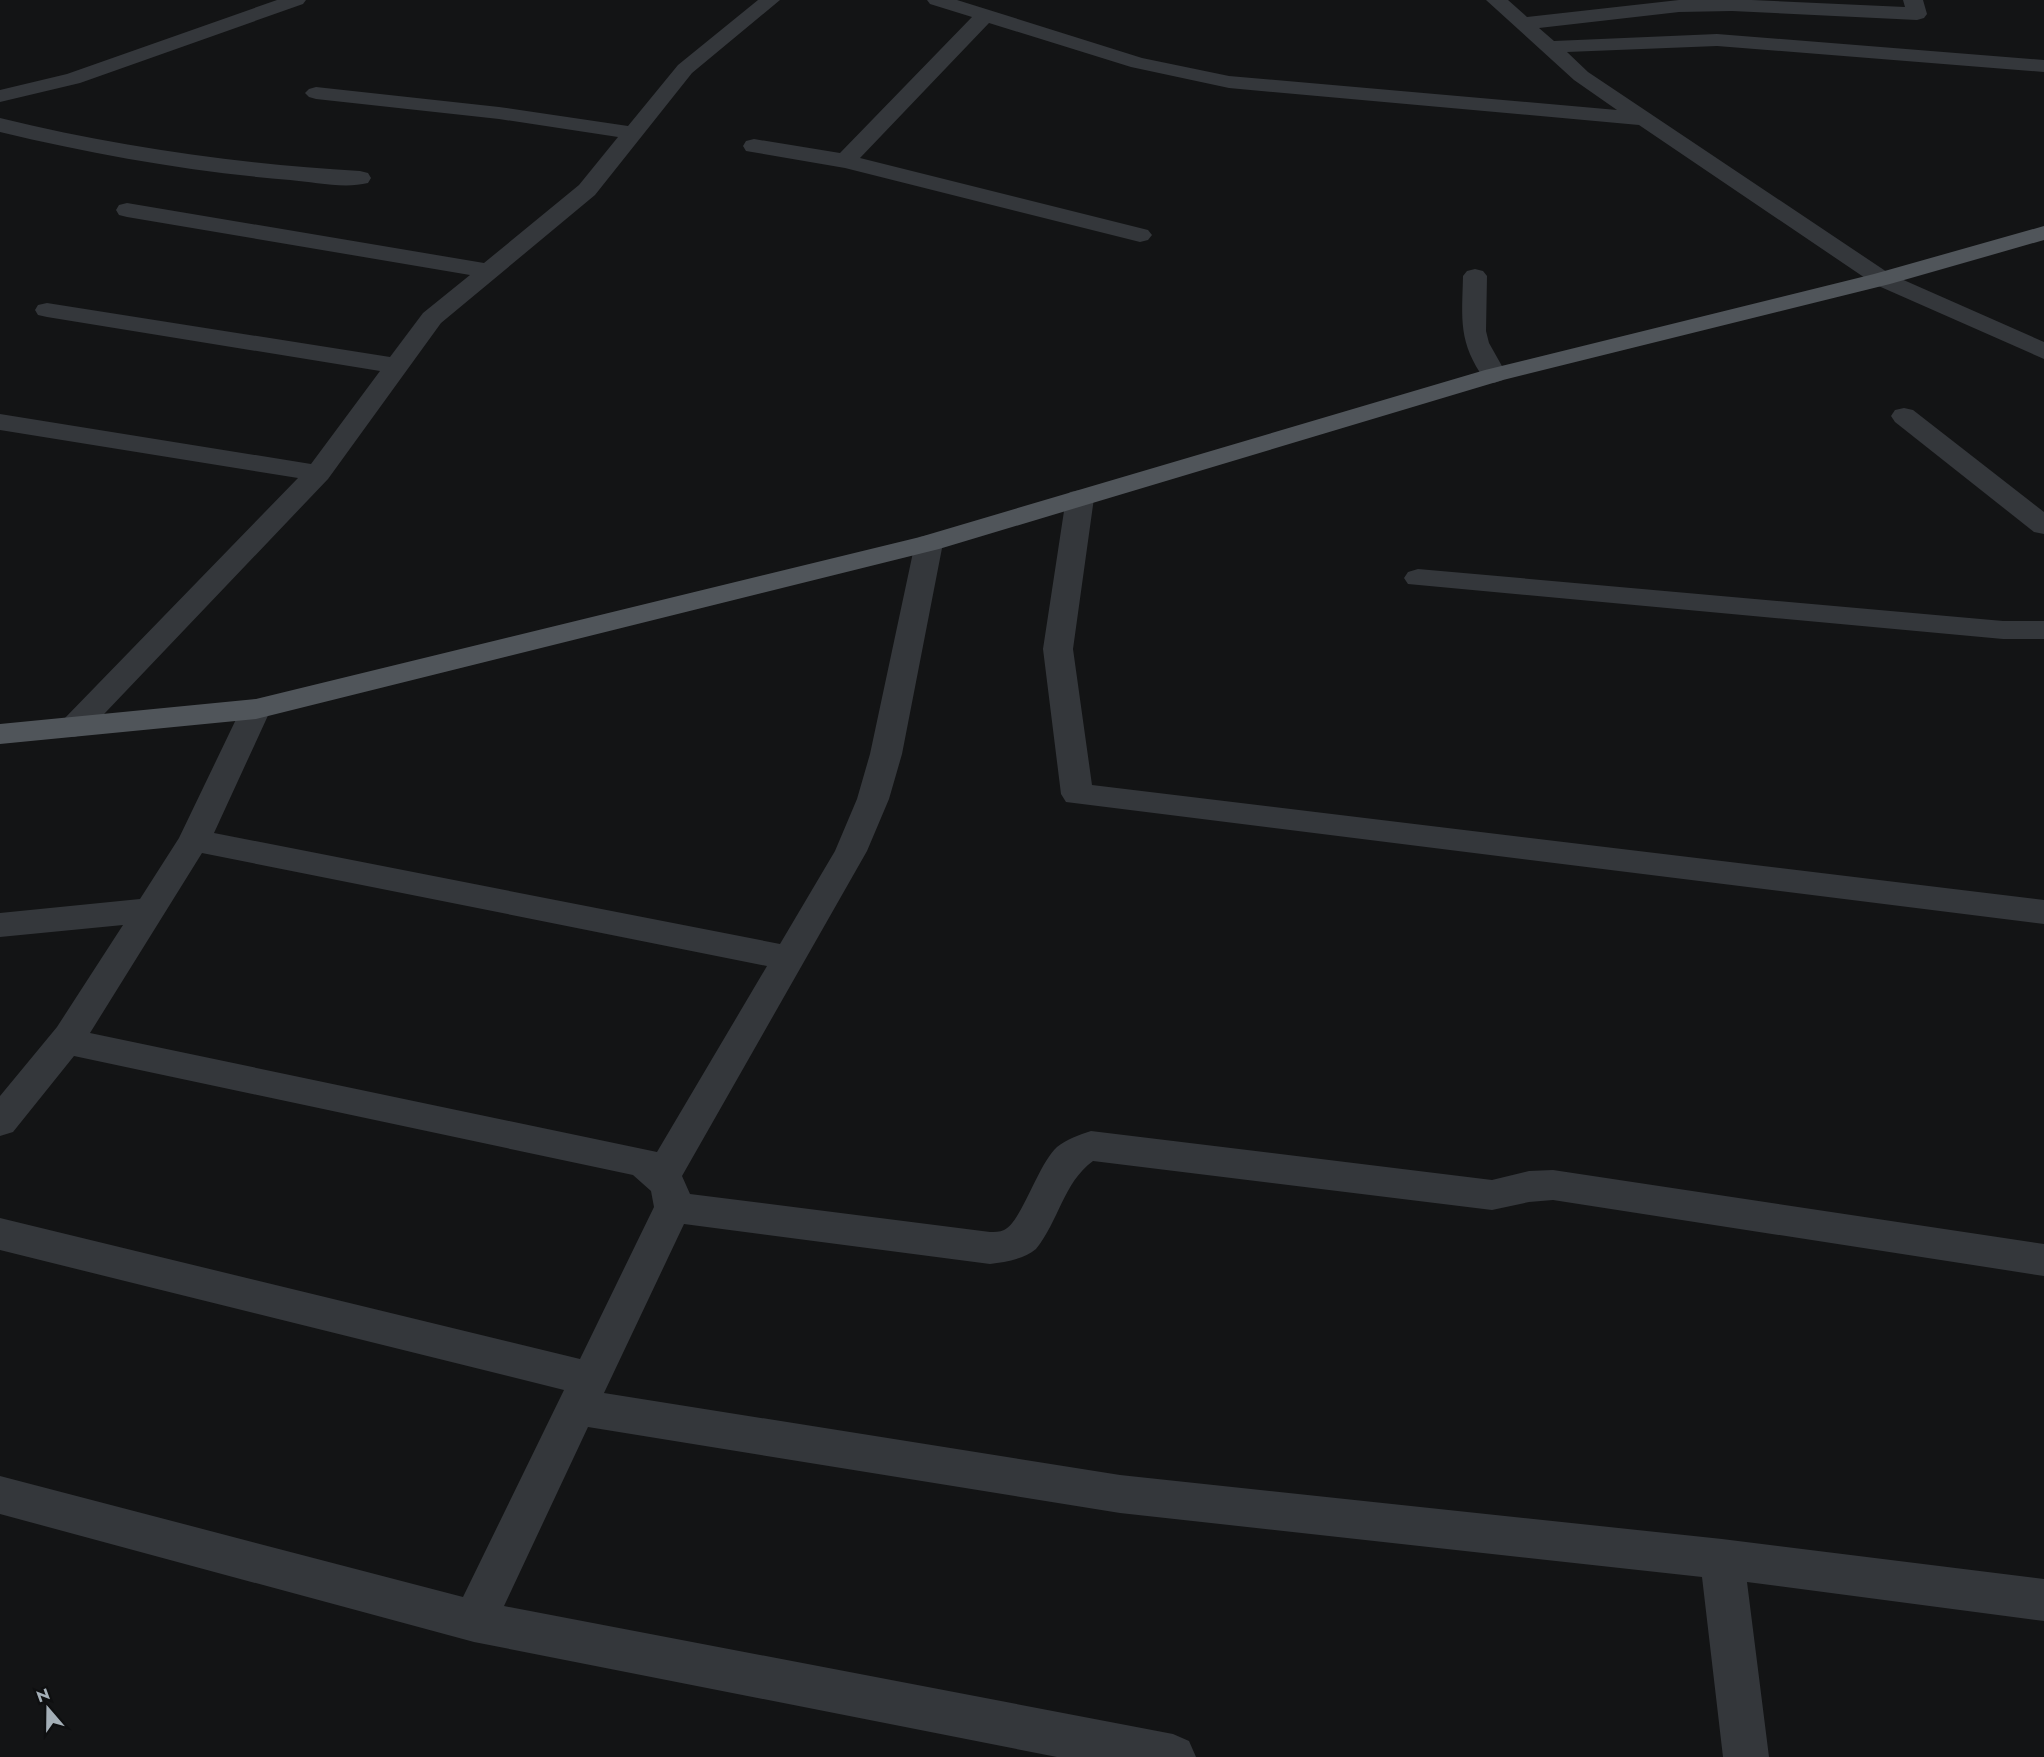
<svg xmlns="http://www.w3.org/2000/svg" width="2044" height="1757" font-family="Jost,sans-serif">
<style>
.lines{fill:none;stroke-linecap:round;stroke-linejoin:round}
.minor{fill:#34373b;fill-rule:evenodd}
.major{fill:#50555a;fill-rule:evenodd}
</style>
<rect width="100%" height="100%" fill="#131415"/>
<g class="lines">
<g class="minor">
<polygon points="277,0 306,0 303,4 80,83 0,102 0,90 67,74"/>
<polygon points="758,0 780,0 692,73 595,195 441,323 328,479 85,734 74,737 63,734 59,727 63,720 298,478 0,430 0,414 311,464 380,371 47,317 38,315 35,310 38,305 47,303 390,357 423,313 470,275 127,217 119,215 116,210 119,205 127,203 484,263 579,185 618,137 499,119 316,99 309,97 305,93 309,89 316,87 499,107 628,126 678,65"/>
<polygon points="927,0 957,0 1142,58 1229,76 1617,110 1574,80 1486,0 1508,0 1527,17 1679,0 1752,0 1905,7 1903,0 1923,0 1927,14 1924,18 1917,20 1732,11 1679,12 1539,28 1554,41 1717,34 2044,60 2044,72 1717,46 1567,52 1588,72 1890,274 2044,342 2044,359 1874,284 1639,125 1229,88 1131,67 989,23 860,158 1148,230 1152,235 1148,240 1140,242 845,168 746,151 743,146 746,141 754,139 840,153 972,17 930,4"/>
<path d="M0,118C119,147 238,164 360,171L368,173L371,178L368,183C344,189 314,182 290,180C192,172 96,155 0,132Z"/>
<path d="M1475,269L1483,271L1487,276L1486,331L1489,343L1507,375L1503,380L1494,383L1485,380C1458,342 1462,320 1463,276L1467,271Z"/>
<polygon points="1904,408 1913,410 2044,512 2044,534 2034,532 1895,422 1891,416 1895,410"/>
<polygon points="1080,490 1090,492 1094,498 1073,649 1092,785 2044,900 2044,924 1066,802 1061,794 1043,649 1066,498 1070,492"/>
<path d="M929,535L939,537L943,543L902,754L889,799L867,851L682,1176L690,1194L990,1232C994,1232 1000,1232 1004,1230C1021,1223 1038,1164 1057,1147C1067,1139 1079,1135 1091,1131L1492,1180L1529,1171L1553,1170L2044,1244V1276L1553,1200L1529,1202L1492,1210L1093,1161C1063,1183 1059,1221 1036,1249C1024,1259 1006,1262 990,1264L684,1224L604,1393L1120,1475L1722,1539L2044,1579V1621L1747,1582L1769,1757H1723L1702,1577L1120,1513L588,1427L504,1606L1173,1734L1189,1741L1196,1757H1057L474,1642L0,1514V1476L463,1597L564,1390L0,1250V1218L580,1359L654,1207L651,1191L633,1175L74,1056L13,1132L0,1136V1096L57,1027L123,925L0,937V913L140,899L179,838L241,709L245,702L256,699L267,702L271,709L214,833L780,944L835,851L857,799L870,754L915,543L919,537ZM202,853L767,966L657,1152L90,1033Z"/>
<polygon points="1418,569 2003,621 2044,621 2044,639 2003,639 1408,584 1404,578 1408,572"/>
</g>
<polygon class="major" points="2044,226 2044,240 1890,284 1503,380 939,549 256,719 0,744 0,724 256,699 920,537 1485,370 1874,274"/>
</g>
<g transform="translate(48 1709) rotate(340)" stroke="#0e0f10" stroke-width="4.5" paint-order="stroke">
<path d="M0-4.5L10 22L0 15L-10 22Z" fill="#a4afb7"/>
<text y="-9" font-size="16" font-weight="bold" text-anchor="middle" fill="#a4afb7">N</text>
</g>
</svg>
